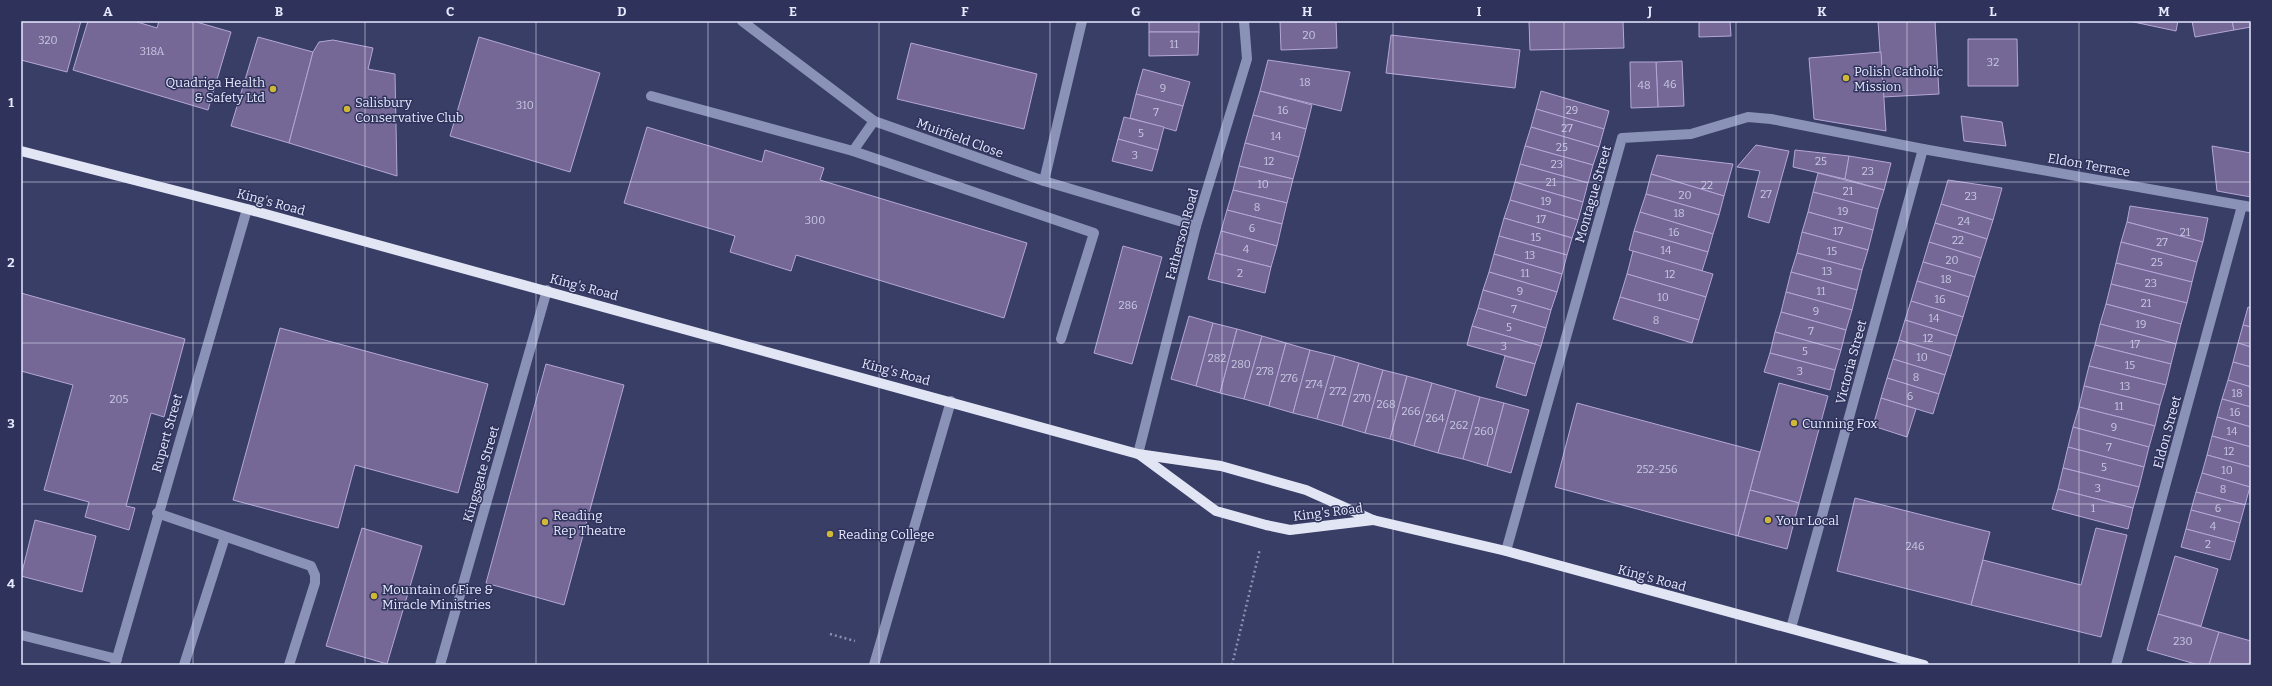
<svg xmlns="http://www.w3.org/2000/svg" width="2272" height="686" font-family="Bitter,serif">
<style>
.building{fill:#756896;stroke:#b4a7d8}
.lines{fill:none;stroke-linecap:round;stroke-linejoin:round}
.path{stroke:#8d91b0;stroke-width:2.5;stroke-dasharray:2 3;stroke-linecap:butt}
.minor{stroke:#8b92b7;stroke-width:10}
.major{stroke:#e2e5f4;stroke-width:10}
.grid{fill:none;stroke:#e5e9fe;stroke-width:1;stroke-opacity:0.55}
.poi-dot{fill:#d1b736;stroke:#2f335c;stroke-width:1.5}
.labels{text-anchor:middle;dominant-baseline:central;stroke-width:3;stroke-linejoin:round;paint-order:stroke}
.number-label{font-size:11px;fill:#c9c9e4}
.poi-label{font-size:13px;fill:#e5e9fe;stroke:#2f335c;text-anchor:start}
.street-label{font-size:13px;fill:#e5e9fe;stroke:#2f335c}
.neatline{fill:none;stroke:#e5e9fe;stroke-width:1.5}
.grid-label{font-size:13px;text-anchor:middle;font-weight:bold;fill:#e5e9fe}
</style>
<rect width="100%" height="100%" fill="#393e67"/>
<g class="building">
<polygon points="21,21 81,21 67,72 21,60"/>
<polygon points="88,21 134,21 157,28 159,21 193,21 231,32 208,110 73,70"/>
<rect x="1149" y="21" width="50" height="11"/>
<polygon points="1280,21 1336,21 1337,48 1281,50"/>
<polygon points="1529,21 1623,21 1624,48 1530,50"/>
<polygon points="1699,21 1730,21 1731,36 1699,37"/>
<polygon points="1878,21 1935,21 1939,94 1883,97"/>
<polygon points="2129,21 2178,21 2176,31"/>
<polygon points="2192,21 2232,21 2234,30 2195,37"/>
<polygon points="2232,21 2251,21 2251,27 2234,30"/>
<polygon points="1149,32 1199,32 1198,55 1149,56"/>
<polygon points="1391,35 1520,50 1515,88 1386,73"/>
<polygon points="258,37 313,52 289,143 231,126"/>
<polygon points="479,37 600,73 570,172 450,136"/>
<polygon points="1968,39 2017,39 2018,86 1968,86"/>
<polygon points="333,40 373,48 368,69 395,74 397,176 289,143 313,52 319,42"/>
<polygon points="911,43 1037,74 1024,129 897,99"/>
<polygon points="1881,52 1886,131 1814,119 1809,58"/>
<polygon points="1268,60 1350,72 1341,111 1260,91"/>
<polygon points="1682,61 1684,106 1658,107 1656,62"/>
<polygon points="1630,62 1656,62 1658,107 1631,108"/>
<polygon points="1143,69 1190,82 1183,106 1136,94"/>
<polygon points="1260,91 1312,105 1306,129 1253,115"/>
<polygon points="1541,91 1609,111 1604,129 1536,109"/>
<polygon points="1136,94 1183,106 1176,131 1130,118"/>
<polygon points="1536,109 1604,129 1599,147 1531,127"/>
<polygon points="1253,115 1306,129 1299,157 1245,143"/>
<polygon points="1961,116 2002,122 2006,146 1964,141"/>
<polygon points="1124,117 1164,127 1158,150 1118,139"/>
<polygon points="647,127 762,162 765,150 824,168 820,180 1027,243 1004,318 796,255 791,271 730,252 735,236 624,203"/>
<polygon points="1531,127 1599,147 1593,165 1525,146"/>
<polygon points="1118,139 1158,150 1152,171 1112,161"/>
<polygon points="1245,143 1299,157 1293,179 1239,166"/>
<polygon points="1756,145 1789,151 1769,223 1748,217 1760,171 1737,167"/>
<polygon points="1525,146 1593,165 1588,183 1520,164"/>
<polygon points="2212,146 2251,153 2251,197 2217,191"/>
<polygon points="1795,150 1849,156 1845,179 1793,167"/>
<polygon points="1657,155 1733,164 1724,196 1651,174"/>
<polygon points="1849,156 1891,163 1884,190 1845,179"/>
<polygon points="1520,164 1588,183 1583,202 1515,182"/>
<polygon points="1239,166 1293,179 1287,203 1233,190"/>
<polygon points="1818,173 1884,190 1878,209 1813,192"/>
<polygon points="1651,174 1724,196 1719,215 1646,194"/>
<polygon points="1948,180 2002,188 1993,220 1941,204"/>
<polygon points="1515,182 1583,202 1578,220 1510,200"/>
<polygon points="1233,190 1287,203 1282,224 1227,210"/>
<polygon points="1813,192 1878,209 1873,230 1808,212"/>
<polygon points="1646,194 1719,215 1713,234 1640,212"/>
<polygon points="1510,200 1578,220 1572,238 1504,218"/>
<polygon points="1941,204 1993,220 1987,239 1935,223"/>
<polygon points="2130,206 2208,218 2203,242 2127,222"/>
<polygon points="1227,210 1282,224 1277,246 1221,231"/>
<polygon points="1640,212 1713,234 1708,252 1634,231"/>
<polygon points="1808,212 1873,230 1868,250 1802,232"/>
<polygon points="1504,218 1572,238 1567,255 1499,236"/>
<polygon points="2127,222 2203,242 2197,262 2121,242"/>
<polygon points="1935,223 1987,239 1981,258 1929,242"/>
<polygon points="1221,231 1277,246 1271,267 1215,253"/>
<polygon points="1634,231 1708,252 1702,271 1629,250"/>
<polygon points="1802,232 1868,250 1862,270 1797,253"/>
<polygon points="1499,236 1567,255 1562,274 1494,254"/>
<polygon points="1929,242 1981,258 1975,277 1923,262"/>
<polygon points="2121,242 2197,262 2192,282 2116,263"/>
<polygon points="1123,246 1162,257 1132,364 1094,353"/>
<polygon points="1633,251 1713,274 1706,297 1627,274"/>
<polygon points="1215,253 1271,267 1265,293 1208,279"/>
<polygon points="1797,253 1862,270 1857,290 1791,272"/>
<polygon points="1494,254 1562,274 1557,292 1489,272"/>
<polygon points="1923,262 1975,277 1969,297 1917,281"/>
<polygon points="2116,263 2192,282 2187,303 2111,284"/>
<polygon points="1489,272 1557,292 1551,310 1483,290"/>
<polygon points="1791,272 1857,290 1852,310 1786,292"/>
<polygon points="1627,274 1706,297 1699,320 1620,297"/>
<polygon points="1917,281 1969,297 1963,317 1911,301"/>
<polygon points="2111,284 2187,303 2181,324 2106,304"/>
<polygon points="1483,290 1551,310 1546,328 1478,308"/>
<polygon points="1786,292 1852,310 1846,330 1781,312"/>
<polygon points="21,293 185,339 164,417 151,413 126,506 135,508 129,530 85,517 89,502 44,490 73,385 21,371"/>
<polygon points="1620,297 1699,320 1692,343 1613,319"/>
<polygon points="1911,301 1963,317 1957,336 1905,320"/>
<polygon points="2106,304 2181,324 2176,344 2100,324"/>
<polygon points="2248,307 2251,308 2251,327 2243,325"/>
<polygon points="1478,308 1546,328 1541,346 1472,326"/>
<polygon points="1781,312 1846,330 1841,350 1775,332"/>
<polygon points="1189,316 1213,323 1196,386 1171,379"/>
<polygon points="1905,320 1957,336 1951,356 1899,340"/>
<polygon points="1213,323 1237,329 1220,393 1196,386"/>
<polygon points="2100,324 2176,344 2171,364 2095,345"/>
<polygon points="2243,325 2251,327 2251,347 2238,343"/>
<polygon points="1472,326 1541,346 1535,364 1467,345"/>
<polygon points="280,328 488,384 458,493 355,465 338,528 233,500"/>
<polygon points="1237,329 1262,336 1244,399 1220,393"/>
<polygon points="1775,332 1841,350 1835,370 1770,353"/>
<polygon points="1262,336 1286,343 1269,406 1244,399"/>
<polygon points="1899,340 1951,356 1945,375 1893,359"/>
<polygon points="1286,343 1310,350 1293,413 1269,406"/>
<polygon points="2238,343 2251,347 2251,367 2233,362"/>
<polygon points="2095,345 2171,364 2166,385 2089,366"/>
<polygon points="1310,350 1335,356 1317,419 1293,413"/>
<polygon points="1770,353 1835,370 1830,390 1764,372"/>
<polygon points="1335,356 1359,363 1342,426 1317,419"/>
<polygon points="1505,356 1535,364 1526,396 1496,387"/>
<polygon points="1893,359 1945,375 1939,394 1887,378"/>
<polygon points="2233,362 2251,367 2251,387 2228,380"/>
<polygon points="1359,363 1383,370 1365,433 1342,426"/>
<polygon points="546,364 624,385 564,605 486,583"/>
<polygon points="2089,366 2166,385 2160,405 2084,386"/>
<polygon points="1383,370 1407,376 1390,439 1365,433"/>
<polygon points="1407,376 1432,383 1414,446 1390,439"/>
<polygon points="1887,378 1939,394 1933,414 1881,398"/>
<polygon points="2228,380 2251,387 2251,407 2222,399"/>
<polygon points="1432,383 1456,390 1438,453 1414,446"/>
<polygon points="1779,383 1828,396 1799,503 1750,490"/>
<polygon points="2084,386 2160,405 2155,426 2079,407"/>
<polygon points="1456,390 1480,397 1463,459 1438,453"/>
<polygon points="1480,397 1504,403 1487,466 1463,459"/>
<polygon points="1881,398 1916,409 1907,437 1873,426"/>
<polygon points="2222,399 2251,407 2251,427 2217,417"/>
<polygon points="1504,403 1529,410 1511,473 1487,466"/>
<polygon points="1577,403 1760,452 1738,536 1555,487"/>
<polygon points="2079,407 2155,426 2149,447 2073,427"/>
<polygon points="2217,417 2251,427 2251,447 2212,436"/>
<polygon points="2073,427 2149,447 2144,467 2068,447"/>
<polygon points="2212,436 2251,447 2251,467 2207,455"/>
<polygon points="2068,447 2144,467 2139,487 2063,468"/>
<polygon points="2207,455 2251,467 2250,487 2202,473"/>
<polygon points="2063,468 2139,487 2133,508 2058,489"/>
<polygon points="2202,473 2250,487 2245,505 2196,492"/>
<polygon points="2058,489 2133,508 2128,529 2052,509"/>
<polygon points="1750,490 1799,503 1787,549 1738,536"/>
<polygon points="2196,492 2245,505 2240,523 2191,510"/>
<polygon points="1855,498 1990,532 1971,605 1837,571"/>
<polygon points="2191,510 2240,523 2235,542 2186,529"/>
<polygon points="35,520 96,536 82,592 21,576"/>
<polygon points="362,528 422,546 387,664 326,646"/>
<polygon points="2096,528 2127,535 2101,637 1971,605 1983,560 2081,585"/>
<polygon points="2186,529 2235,542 2230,560 2181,547"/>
<polygon points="2175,556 2218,569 2201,626 2158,614"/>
<polygon points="2158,614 2219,632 2209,665 2199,665 2147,650"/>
<polygon points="2219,632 2251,641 2251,665 2209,665"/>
</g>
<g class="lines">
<g class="path">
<polyline points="830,634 855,641"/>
<polyline points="1232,665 1260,549"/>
</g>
<g class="minor">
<polyline points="742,21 874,121 1044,181 1196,226"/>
<polyline points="651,96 853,151 874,121"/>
<polyline points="853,151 1094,233 1061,339"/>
<polyline points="1044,181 1082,21"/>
<polyline points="1138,454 1196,226 1247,59 1244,21"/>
<polyline points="157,513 311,566 315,575 315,583 289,665"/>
<polyline points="1506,551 1622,138 1691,134 1748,117 1771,119 1923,149 2251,207"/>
<polyline points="1791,628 1923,149"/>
<polyline points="21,635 117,659"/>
<polyline points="115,665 247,209"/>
<polyline points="184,665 225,537"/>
<polyline points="440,665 547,290"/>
<polyline points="874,665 951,401"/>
<polyline points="2116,665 2242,206"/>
</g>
<g class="major">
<polyline points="21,151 247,209 1138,454 1221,466 1306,490 1373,520 1506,551 1924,665"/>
<polyline points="1140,455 1216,511 1266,525 1290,530 1373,520"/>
</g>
</g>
<path class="grid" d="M193,21V665M365,21V665M536,21V665M708,21V665M879,21V665M1050,21V665M1222,21V665M1393,21V665M1564,21V665M1736,21V665M1907,21V665M2079,21V665M21,182H2251M21,343H2251M21,504H2251"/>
<g class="poi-dot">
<circle cx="1846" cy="78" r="4"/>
<circle cx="273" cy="89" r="4"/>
<circle cx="347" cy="109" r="4"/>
<circle cx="1794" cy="423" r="4"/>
<circle cx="1768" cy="520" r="4"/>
<circle cx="545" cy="522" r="4"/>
<circle cx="830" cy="534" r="4"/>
<circle cx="374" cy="596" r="4"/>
</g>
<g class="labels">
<g class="number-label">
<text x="1309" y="35">20</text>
<text x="48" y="40">320</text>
<text x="1174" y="44">11</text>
<text x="152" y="51">318A</text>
<text x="1993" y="62">32</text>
<text x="1305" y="82">18</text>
<text x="1670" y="84">46</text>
<text x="1644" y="85">48</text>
<text x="1163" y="88">9</text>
<text x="525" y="105">310</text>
<text x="1283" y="110">16</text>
<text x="1572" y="110">29</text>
<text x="1156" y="112">7</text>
<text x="1567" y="128">27</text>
<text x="1141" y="133">5</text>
<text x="1276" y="136">14</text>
<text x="1562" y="147">25</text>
<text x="1135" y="155">3</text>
<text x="1269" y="161">12</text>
<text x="1821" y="161">25</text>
<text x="1557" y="164">23</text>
<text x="1868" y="171">23</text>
<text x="1551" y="182">21</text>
<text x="1263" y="184">10</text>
<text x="1707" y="185">22</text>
<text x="1848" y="191">21</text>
<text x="1766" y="194">27</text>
<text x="1685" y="195">20</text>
<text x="1971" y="196">23</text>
<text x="1546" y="201">19</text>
<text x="1257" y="207">8</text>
<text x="1843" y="211">19</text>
<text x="1679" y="213">18</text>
<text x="1541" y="219">17</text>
<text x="815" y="220">300</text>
<text x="1964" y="221">24</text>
<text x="1252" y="228">6</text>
<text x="1838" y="231">17</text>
<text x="1674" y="232">16</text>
<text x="2185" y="232">21</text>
<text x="1536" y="237">15</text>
<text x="1958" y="240">22</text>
<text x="2162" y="242">27</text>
<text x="1246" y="249">4</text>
<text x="1666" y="250">14</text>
<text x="1832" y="251">15</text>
<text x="1530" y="255">13</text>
<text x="1952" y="260">20</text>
<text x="2157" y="262">25</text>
<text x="1827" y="271">13</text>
<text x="1240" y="273">2</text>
<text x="1525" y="273">11</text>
<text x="1670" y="274">12</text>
<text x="1946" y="279">18</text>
<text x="2151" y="283">23</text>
<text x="1520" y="291">9</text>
<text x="1821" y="291">11</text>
<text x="1663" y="297">10</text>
<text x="1940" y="299">16</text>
<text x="2146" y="303">21</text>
<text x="1128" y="305">286</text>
<text x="1514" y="309">7</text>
<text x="1816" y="311">9</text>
<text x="1934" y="318">14</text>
<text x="1656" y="320">8</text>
<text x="2141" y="324">19</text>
<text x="1509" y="327">5</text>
<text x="1811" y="331">7</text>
<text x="1928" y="338">12</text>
<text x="2135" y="344">17</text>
<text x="1504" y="346">3</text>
<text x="1805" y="351">5</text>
<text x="1922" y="357">10</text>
<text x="1217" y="358">282</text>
<text x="1241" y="364">280</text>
<text x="2130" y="365">15</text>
<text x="1265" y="371">278</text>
<text x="1800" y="371">3</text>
<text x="1916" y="377">8</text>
<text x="1289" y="378">276</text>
<text x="1314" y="384">274</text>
<text x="2125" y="386">13</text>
<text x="1338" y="391">272</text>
<text x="2237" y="393">18</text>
<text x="1910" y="396">6</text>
<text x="1362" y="398">270</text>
<text x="119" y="399">205</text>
<text x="1386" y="404">268</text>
<text x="2119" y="406">11</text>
<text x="1411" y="411">266</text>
<text x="2235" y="412">16</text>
<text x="1435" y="418">264</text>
<text x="1459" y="425">262</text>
<text x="2114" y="427">9</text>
<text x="1484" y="431">260</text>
<text x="2232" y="431">14</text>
<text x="2109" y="447">7</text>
<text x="2229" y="451">12</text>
<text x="2104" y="467">5</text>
<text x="1657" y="469">252-256</text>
<text x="2227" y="470">10</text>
<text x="2098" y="488">3</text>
<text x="2223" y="489">8</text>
<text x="2093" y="508">1</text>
<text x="2218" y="508">6</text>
<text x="2213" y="526">4</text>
<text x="2208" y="544">2</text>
<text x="1915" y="546">246</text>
<text x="2183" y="641">230</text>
</g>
<g class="poi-label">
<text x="1854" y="71">Polish Catholic<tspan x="1854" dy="15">Mission</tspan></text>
<text x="265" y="82" text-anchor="end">Quadriga Health<tspan x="265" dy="15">&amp; Safety Ltd</tspan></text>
<text x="355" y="102">Salisbury<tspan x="355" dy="15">Conservative Club</tspan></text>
<text x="1802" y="423">Cunning Fox</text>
<text x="553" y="515">Reading<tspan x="553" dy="15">Rep Theatre</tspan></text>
<text x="1776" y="520">Your Local</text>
<text x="838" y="534">Reading College</text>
<text x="382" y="589">Mountain of Fire &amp;<tspan x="382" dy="15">Miracle Ministries</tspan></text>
</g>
<g class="street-label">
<text transform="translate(960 138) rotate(20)">Muirfield Close</text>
<text transform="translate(2089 165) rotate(10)">Eldon Terrace</text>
<text transform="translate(1593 194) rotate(-74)">Montague Street</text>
<text transform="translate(271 202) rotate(15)">King's Road</text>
<text transform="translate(1182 234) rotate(-75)">Fatherson Road</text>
<text transform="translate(584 287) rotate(15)">King's Road</text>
<text transform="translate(1851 362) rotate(-75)">Victoria Street</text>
<text transform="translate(896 372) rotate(15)">King's Road</text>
<text transform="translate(2167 432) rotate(-75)">Eldon Street</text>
<text transform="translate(167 433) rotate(-74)">Rupert Street</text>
<text transform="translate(481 474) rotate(-74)">Kingsgate Street</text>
<text transform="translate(1328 512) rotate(-7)">King's Road</text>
<text transform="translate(1652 578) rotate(15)">King's Road</text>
</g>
</g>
<rect width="2272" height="686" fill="none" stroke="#2f335c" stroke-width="44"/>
<rect x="22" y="22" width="2228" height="642" class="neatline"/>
<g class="grid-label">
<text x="108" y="16">A</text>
<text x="279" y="16">B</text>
<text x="450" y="16">C</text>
<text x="622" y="16">D</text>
<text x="793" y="16">E</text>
<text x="965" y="16">F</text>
<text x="1136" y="16">G</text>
<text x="1307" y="16">H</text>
<text x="1479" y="16">I</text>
<text x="1650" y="16">J</text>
<text x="1822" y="16">K</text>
<text x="1993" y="16">L</text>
<text x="2164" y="16">M</text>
<text x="11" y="107">1</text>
<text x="11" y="267">2</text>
<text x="11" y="428">3</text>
<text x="11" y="588">4</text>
</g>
</svg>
